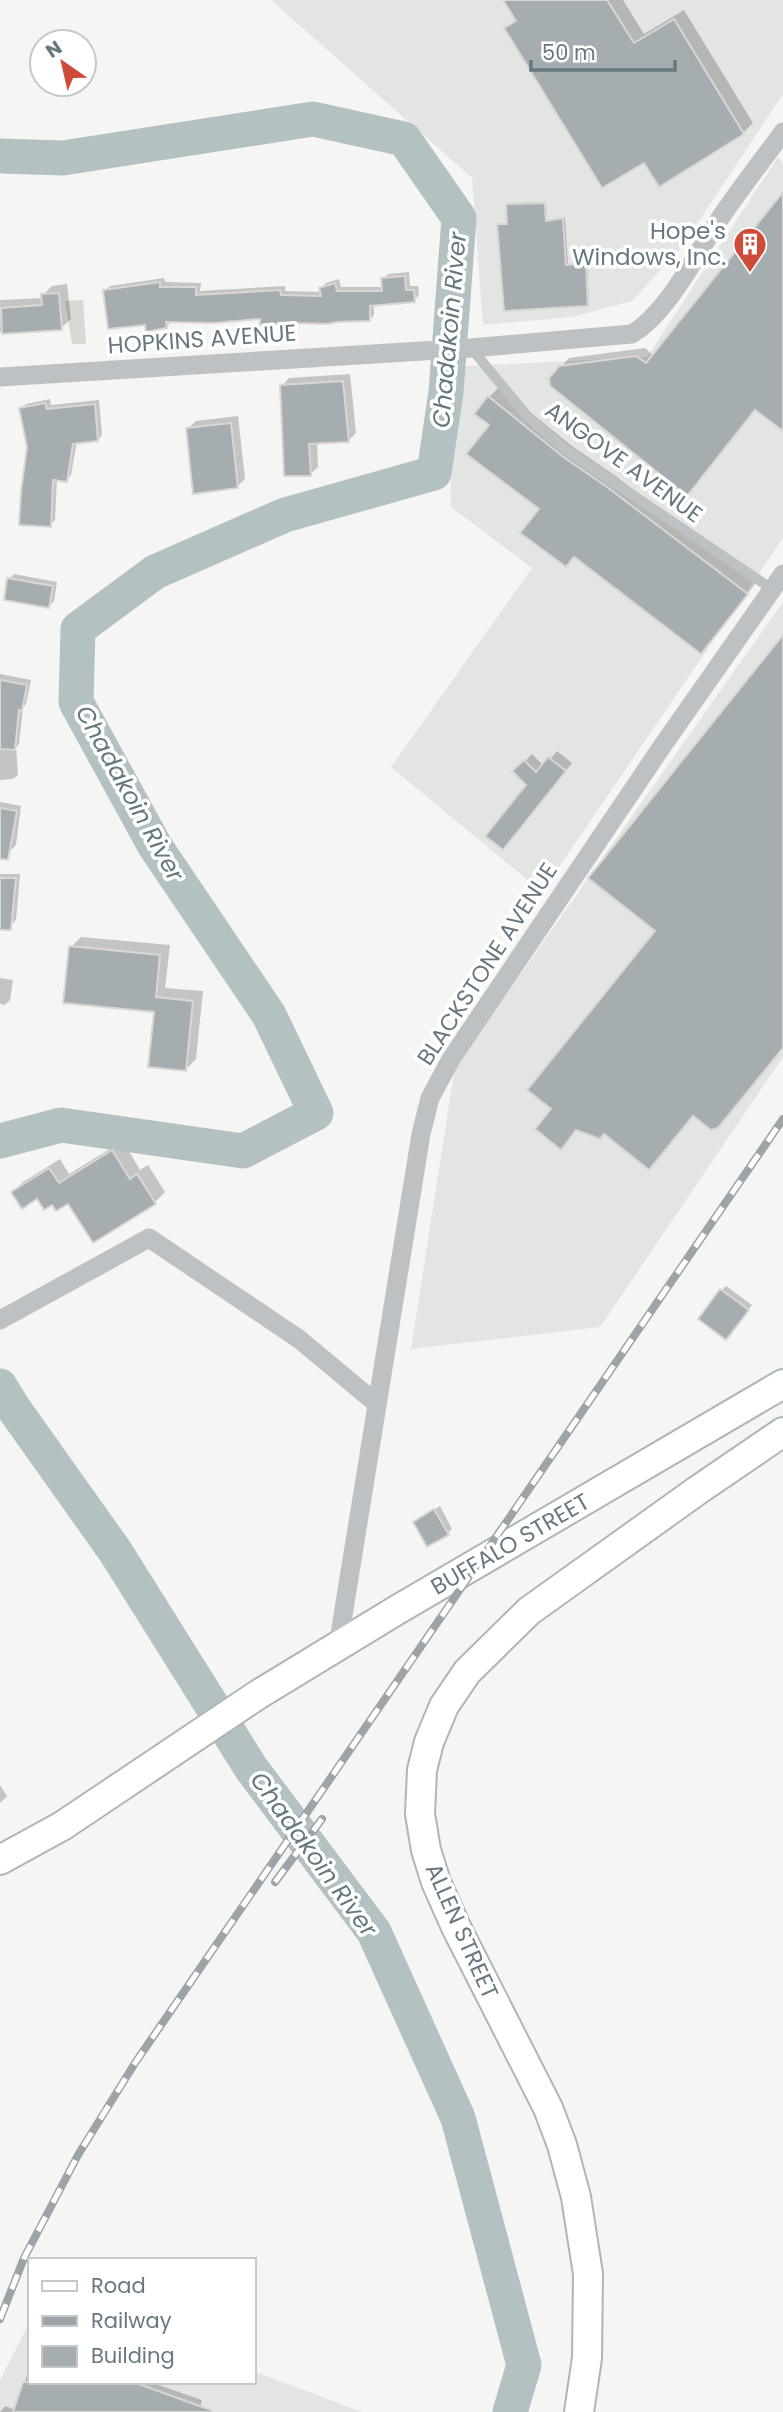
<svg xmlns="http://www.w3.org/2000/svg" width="783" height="2412" font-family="Poppins,sans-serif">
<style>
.built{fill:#e3e5e3}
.green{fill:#d6dad2}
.shadow{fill:#0003}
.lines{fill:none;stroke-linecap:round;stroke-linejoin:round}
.river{stroke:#b4c1c3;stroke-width:35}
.building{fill:#a5adb1;stroke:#d7d7d5;stroke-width:2}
.secondary-casing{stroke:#b0b5b8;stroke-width:32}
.lane{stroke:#bdc1c4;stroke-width:10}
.street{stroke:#bdc1c4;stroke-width:19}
.secondary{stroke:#fff;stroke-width:28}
.rail-casing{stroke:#9da4a8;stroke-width:8}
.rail{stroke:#fff;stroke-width:5;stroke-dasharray:16;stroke-linecap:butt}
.labels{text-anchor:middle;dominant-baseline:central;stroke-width:7;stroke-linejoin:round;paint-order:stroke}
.poi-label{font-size:23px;fill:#687880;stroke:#fff;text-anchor:end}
.street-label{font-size:23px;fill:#687880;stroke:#fff}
.water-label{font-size:24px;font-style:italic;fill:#64797d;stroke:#fff}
</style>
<rect width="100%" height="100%" fill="#f5f5f3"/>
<g class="built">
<polygon points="271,0 783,0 783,94 681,248 632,301 572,317 483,325 472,178"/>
<polygon points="778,157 783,164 783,538 542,892 391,767 532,568 451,507 448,367 647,357"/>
<polygon points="783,602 783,1057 600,1327 411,1349 455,1067"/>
<polygon points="30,2322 30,2382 254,2382 254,2371 361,2412 0,2412 0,2380"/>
</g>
<polygon class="green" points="83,300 86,344 72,344 65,301"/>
<g class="shadow">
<polygon points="505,0 623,0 644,34 684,10 753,123 743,133 644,160 506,28 516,19"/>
<polygon points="783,195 783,429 756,409 561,367 569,358 645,348 654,356"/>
<polygon points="546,202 547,220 565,217 568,264 587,262 589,302 587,304 499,225 508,223 508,205 510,203"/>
<polygon points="409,272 410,286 418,286 419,295 414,300 374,304 374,315 369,320 261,317 171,322 166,327 146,323 105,291 110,286 164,278 165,282 201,283 200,291 285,286 285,291 322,292 321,288 326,283 339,279 341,287 384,287 383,279 388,274"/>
<polygon points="67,284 71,319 61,328 0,332 0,300 43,298 43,295 52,286"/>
<polygon points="350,374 356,433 348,441 317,442 318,467 310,474 282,386 289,378"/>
<polygon points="499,387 572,446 617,477 756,583 701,652 541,509 491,424 489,397"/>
<polygon points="50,399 51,405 99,400 102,435 98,440 77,441 71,475 66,480 57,479 55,520 50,525 29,447 21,409 26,404"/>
<polygon points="238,416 245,479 237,487 188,428 196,421"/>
<polygon points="14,574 57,582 54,601 49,606 9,579"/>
<polygon points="0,674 31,680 26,704 23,708 19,744 16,747 18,775 13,779 0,780"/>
<polygon points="557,751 572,763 510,840 528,785 515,771 532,754 544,766"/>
<polygon points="0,802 21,806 16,845 11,850 0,848"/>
<polygon points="0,874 20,874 16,920 11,925 0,924"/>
<polygon points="81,937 170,945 165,988 203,991 196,1059 186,1069 156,1010 71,947"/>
<polygon points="0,978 13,980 10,1000 5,1005 0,1004"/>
<polygon points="123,1141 140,1170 148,1165 165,1192 155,1202 53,1202 13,1192 23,1182 60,1159 69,1174"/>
<polygon points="726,1286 752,1305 730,1333 722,1290"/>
<polygon points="440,1506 452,1529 448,1533 415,1522"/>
<polygon points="0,1785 7,1796 0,1803"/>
<polygon points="30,2366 30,2382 150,2382 202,2400 199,2412 0,2412 5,2406 16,2410"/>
</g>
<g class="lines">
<g class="river">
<polyline points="0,156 63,158 313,119 404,139 459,218 446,392 434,473 285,515 155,572 78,629 76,702 155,846 269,1015 316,1113 243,1151 61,1125 0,1141"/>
<polyline points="0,1386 14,1409 115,1551 251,1768 374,1932 458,2118 524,2365 510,2412"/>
</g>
</g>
<g class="building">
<polygon points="503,0 607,0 634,43 674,19 744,134 659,187 644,163 602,188 504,28 516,21"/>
<polygon points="783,192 783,431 755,410 687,496 550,386 549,378 559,366 636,356 646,363"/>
<polygon points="545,203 546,221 563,218 566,265 586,263 588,306 504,311 497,224 507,224 506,204"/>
<polygon points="405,276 406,290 414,290 415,302 370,306 370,321 337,322 328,324 291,323 260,326 260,319 214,323 166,322 167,328 146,332 145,325 108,329 103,290 160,282 160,287 196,287 196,295 280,290 281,295 321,296 319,288 335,283 337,291 382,291 381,278"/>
<polygon points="59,293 62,330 2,334 1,308 42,305 41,294"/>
<polygon points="343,381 349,442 309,444 311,476 284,476 280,385"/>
<polygon points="488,396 562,456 607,487 748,594 701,654 574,557 566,567 520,533 539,509 466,454 489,425 474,414"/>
<polygon points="45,403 47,409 95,404 98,441 73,444 67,482 53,480 51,527 19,525 21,491 27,447 19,408"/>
<polygon points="231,423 238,488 193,494 186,428"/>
<polygon points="7,578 53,586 49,608 4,600"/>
<polygon points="783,635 783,1048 718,1128 711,1130 693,1116 649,1170 604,1134 600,1139 576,1130 561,1150 535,1129 551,1109 527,1090 655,931 588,878"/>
<polygon points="0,680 27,685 22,711 19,710 15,750 0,749"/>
<polygon points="548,757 566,771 503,850 485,836 526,785 512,771 524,760 536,772"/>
<polygon points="0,808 17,811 8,860 0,859"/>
<polygon points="0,878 16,878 11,930 0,930"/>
<polygon points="69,946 160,955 156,997 193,1001 186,1071 148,1067 154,1012 63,1003"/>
<polygon points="112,1150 130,1179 137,1174 156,1204 93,1243 68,1204 56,1211 52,1205 44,1210 37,1199 22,1209 11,1192 49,1168 59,1183"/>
<polygon points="720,1289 749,1310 726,1340 698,1319"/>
<polygon points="434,1509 449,1535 427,1547 413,1522"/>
<polygon points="23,2382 133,2382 211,2410 211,2412 13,2412"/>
</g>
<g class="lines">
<defs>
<g id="secondary">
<polyline points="0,1860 62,1826 259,1694 397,1610 783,1384"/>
<polyline points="579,2412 587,2358 588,2274 576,2197 562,2145 548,2108 456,1927 436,1882 426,1850 420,1814 422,1770 429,1742 444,1706 467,1672 529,1611 698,1490 783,1432"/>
</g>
</defs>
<use href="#secondary" class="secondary-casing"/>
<polyline class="lane" points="471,348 529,418 566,450 772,589"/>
<g class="street">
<path d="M0,377L471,348L632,334C669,311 695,256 719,220C739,190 762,161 783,132"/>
<polyline points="0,1320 149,1238 299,1339 377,1404"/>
<polyline points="338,1646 421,1134 430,1098 451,1059 663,745 783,574"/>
</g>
<use href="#secondary" class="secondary"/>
<defs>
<g id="rail">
<polyline points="275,1882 322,1819"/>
<polyline points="0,2319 24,2258 78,2155 135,2063 783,1119"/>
</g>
</defs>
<use href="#rail" class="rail-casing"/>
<use href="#rail" class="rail"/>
</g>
<defs>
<symbol id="building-pin" viewBox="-11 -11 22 30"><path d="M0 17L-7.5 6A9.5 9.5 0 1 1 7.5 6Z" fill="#ce4b3a" stroke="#fff"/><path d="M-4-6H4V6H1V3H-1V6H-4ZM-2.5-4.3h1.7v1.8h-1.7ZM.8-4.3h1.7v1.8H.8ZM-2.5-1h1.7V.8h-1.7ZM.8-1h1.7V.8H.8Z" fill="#fff"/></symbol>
</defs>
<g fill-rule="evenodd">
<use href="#building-pin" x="731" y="225" width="38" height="52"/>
</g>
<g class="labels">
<g class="poi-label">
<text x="726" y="231">Hope's<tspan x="726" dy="26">Windows, Inc.</tspan></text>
</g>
<g class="street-label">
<text transform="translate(202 339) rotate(-4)">HOPKINS AVENUE</text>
<text transform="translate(624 462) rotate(36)">ANGOVE AVENUE</text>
<text transform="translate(487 964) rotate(-57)">BLACKSTONE AVENUE</text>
<text transform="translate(510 1544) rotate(-30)">BUFFALO STREET</text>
<text transform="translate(462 1931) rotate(66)">ALLEN STREET</text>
</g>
<g class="water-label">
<text transform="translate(449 330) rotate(-85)">Chadakoin River</text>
<text transform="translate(130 793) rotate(61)">Chadakoin River</text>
<text transform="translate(314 1854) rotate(54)">Chadakoin River</text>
</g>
</g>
<rect x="28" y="2258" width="228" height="126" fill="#ffffff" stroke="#c3c9cc" stroke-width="2"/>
<rect x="42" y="2281" width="35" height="10" fill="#ffffff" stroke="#c3c9cc" stroke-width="2"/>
<text x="91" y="2293" font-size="21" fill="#687880">Road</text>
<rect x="42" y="2316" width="35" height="10" fill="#9da4a8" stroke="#c3c9cc" stroke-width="2"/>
<text x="91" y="2328" font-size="21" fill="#687880">Railway</text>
<rect x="42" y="2346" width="35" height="21" fill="#a5adb1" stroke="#c3c9cc" stroke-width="2"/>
<text x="91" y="2363" font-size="21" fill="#687880">Building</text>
<g transform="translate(63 63) rotate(326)"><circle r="33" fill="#ffffff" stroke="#c3c9cc" stroke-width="2"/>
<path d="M0-5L12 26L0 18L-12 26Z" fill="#ce4b3a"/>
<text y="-10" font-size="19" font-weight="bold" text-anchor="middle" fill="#687880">N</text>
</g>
<path d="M531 60v10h144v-10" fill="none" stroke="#687880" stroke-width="3.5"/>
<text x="542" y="60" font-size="21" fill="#687880" stroke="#ffffff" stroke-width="5" paint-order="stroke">50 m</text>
</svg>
